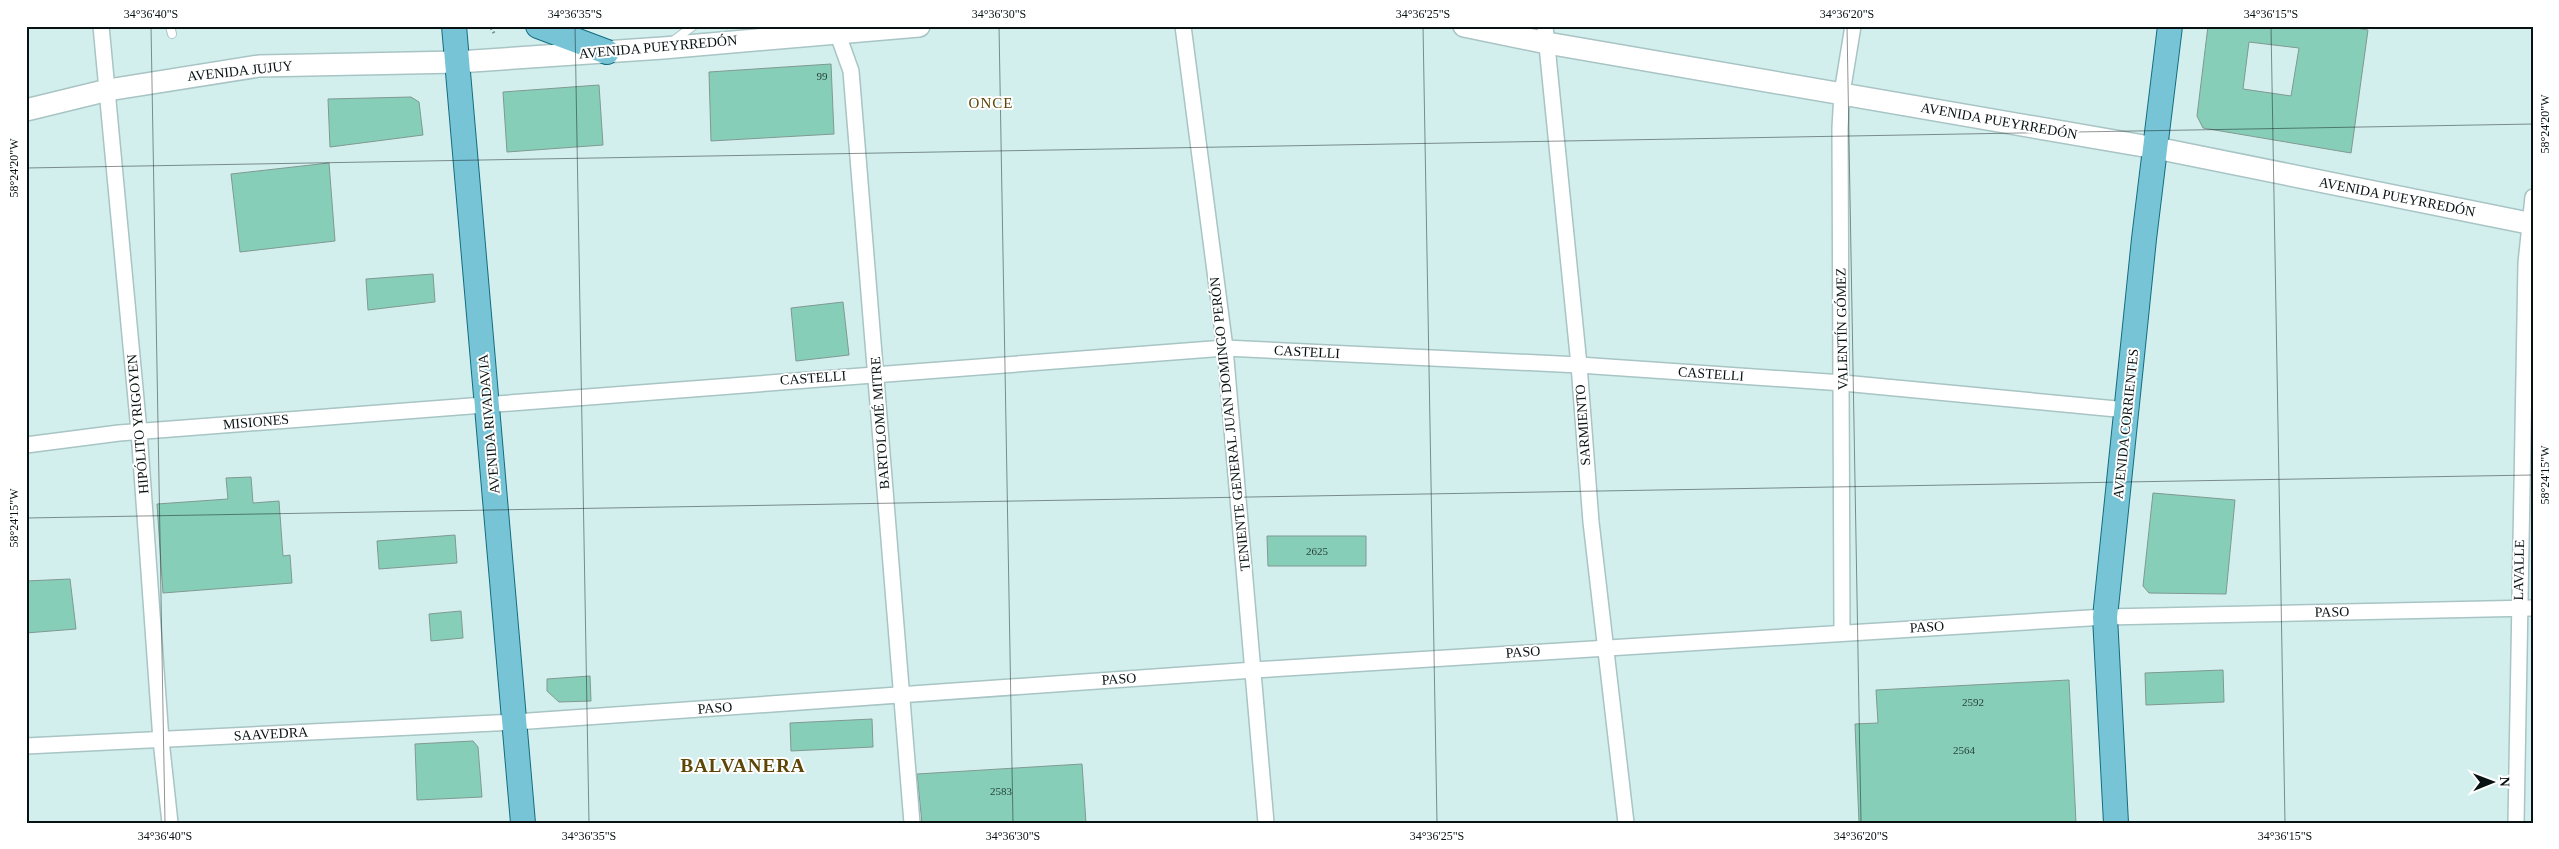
<svg xmlns="http://www.w3.org/2000/svg" width="2559" height="849" font-family="Georgia,serif">
<style>
.building{fill:#87ceb9;stroke:#809991;fill-rule:evenodd}
.lines{fill:none;stroke-linecap:round;stroke-linejoin:round}
.lane-casing{stroke:#a8c4c4;stroke-width:10}
.street-casing{stroke:#a8c4c4;stroke-width:18}
.secondary-casing{stroke:#a8c4c4;stroke-width:24}
.primary-casing{stroke:#146c7f;stroke-width:26}
.path{stroke:#748887;stroke-width:3;stroke-dasharray:4 2.5;stroke-linecap:butt}
.lane{stroke:#fff;stroke-width:8}
.street{stroke:#fff;stroke-width:15}
.secondary{stroke:#fff;stroke-width:21}
.primary{stroke:#76c4d6;stroke-width:24}
.ticks{fill:none;stroke:#081212;stroke-width:1;stroke-opacity:0.45}
.labels{text-anchor:middle;dominant-baseline:central;stroke-width:4;stroke-linejoin:round;paint-order:stroke}
.number-label{font-size:11px;fill:#28413c}
.street-label{font-size:14px;fill:#081212;stroke:#fff}
.neighbourhood-label{font-size:15px;letter-spacing:1px;fill:#5d4506;stroke:#fff}
.district-label{font-size:19px;font-weight:bold;letter-spacing:1px;fill:#5d4506;stroke:#fff}
.neatline{fill:none;stroke:#081212;stroke-width:2}
.ticks-label{font-size:12px;text-anchor:middle;fill:#081212}
</style>
<rect width="100%" height="100%" fill="#d2efee"/>
<g class="building">
<path d="M2208,26H2343L2368,30L2351,153L2203,128L2197,116ZM2249,42L2299,48L2291,96L2243,89Z"/>
<polygon points="831,64 834,134 711,141 709,72"/>
<polygon points="599,85 603,145 507,152 503,92"/>
<polygon points="411,97 419,102 423,135 330,147 328,99"/>
<polygon points="329,163 335,241 240,252 231,174"/>
<polygon points="433,274 435,302 368,310 366,279"/>
<polygon points="843,302 849,355 796,361 791,308"/>
<polygon points="251,477 253,503 279,501 283,556 290,555 292,583 163,593 157,504 228,499 226,478"/>
<polygon points="2153,493 2235,500 2226,594 2149,593 2143,586"/>
<polygon points="455,535 457,563 379,569 377,541"/>
<polygon points="1267,536 1366,536 1366,566 1268,566"/>
<polygon points="70,579 76,629 26,633 26,581"/>
<polygon points="461,611 463,638 431,641 429,614"/>
<polygon points="2223,670 2224,702 2146,705 2145,673"/>
<polygon points="590,676 591,701 559,702 547,691 547,679"/>
<polygon points="2069,680 2076,823 1859,823 1855,724 1878,723 1876,690"/>
<polygon points="872,719 873,747 791,751 790,723"/>
<polygon points="473,741 478,747 482,797 417,800 415,744"/>
<polygon points="1082,764 1086,823 922,823 917,774"/>
</g>
<g class="lines">
<defs>
<g id="lane">
<polyline points="170,26 172,34"/>
<polyline points="673,41 693,26"/>
</g>
<g id="street">
<polyline points="101,26 139,431 161,740 170,823"/>
<polyline points="1183,26 1225,348 1266,823"/>
<polyline points="1545,26 1579,365 1591,522 1626,823"/>
<polyline points="837,32 851,71 912,823"/>
<polyline points="26,445 119,433 1225,348 1579,365 1843,383 2127,410"/>
<polyline points="1842,632 1840,128 1842,93 1853,26"/>
<polyline points="26,746 515,722 1254,670 2105,617 2533,608"/>
<polyline points="2516,823 2526,263 2533,197"/>
</g>
<g id="secondary">
<polyline points="1464,26 1547,43 2161,149 2533,224"/>
<polyline points="26,110 108,90 259,66 458,62 663,48 919,26"/>
</g>
<g id="primary">
<polyline points="454,26 523,823"/>
<polyline points="538,26 607,52"/>
<polyline points="2116,823 2105,617 2144,239 2170,26"/>
</g>
</defs>
<use href="#lane" class="lane-casing"/>
<use href="#street" class="street-casing"/>
<use href="#secondary" class="secondary-casing"/>
<use href="#primary" class="primary-casing"/>
<polyline class="path" points="490,26 494,33"/>
<use href="#lane" class="lane"/>
<use href="#street" class="street"/>
<use href="#secondary" class="secondary"/>
<use href="#primary" class="primary"/>
</g>
<path class="ticks" d="M151,26L165,823M575,26L589,823M999,26L1013,823M1423,26L1437,823M1847,26L1861,823M2271,26L2285,823M26,168L2533,124M26,518L2533,475"/>
<g class="labels">
<g class="number-label">
<text x="822" y="76">99</text>
<text x="1317" y="551">2625</text>
<text x="1973" y="702">2592</text>
<text x="1964" y="750">2564</text>
<text x="1001" y="791">2583</text>
</g>
<g class="street-label">
<text transform="translate(658 47) rotate(-5)">AVENIDA PUEYRREDÓN</text>
<text transform="translate(240 71) rotate(-6)">AVENIDA JUJUY</text>
<text transform="translate(1999 121) rotate(10)">AVENIDA PUEYRREDÓN</text>
<text transform="translate(2397 197) rotate(11)">AVENIDA PUEYRREDÓN</text>
<text transform="translate(1842 329) rotate(-91)">VALENTÍN GÓMEZ</text>
<text transform="translate(1307 352) rotate(3)">CASTELLI</text>
<text transform="translate(1711 374) rotate(4)">CASTELLI</text>
<text transform="translate(813 378) rotate(-4)">CASTELLI</text>
<text transform="translate(256 422) rotate(-5)">MISIONES</text>
<text transform="translate(880 423) rotate(-94)">BARTOLOMÉ MITRE</text>
<text transform="translate(138 424) rotate(-95)">HIPÓLITO YRIGOYEN</text>
<text transform="translate(489 424) rotate(-95)">AVENIDA RIVADAVIA</text>
<text transform="translate(1230 424) rotate(-96)">TENIENTE GENERAL JUAN DOMINGO PERÓN</text>
<text transform="translate(2126 424) rotate(-84)">AVENIDA CORRIENTES</text>
<text transform="translate(1583 425) rotate(-94)">SARMIENTO</text>
<text transform="translate(2519 570) rotate(-89)">LAVALLE</text>
<text transform="translate(2332 612) rotate(-1)">PASO</text>
<text transform="translate(1927 627) rotate(-3)">PASO</text>
<text transform="translate(1523 652) rotate(-4)">PASO</text>
<text transform="translate(1119 679) rotate(-4)">PASO</text>
<text transform="translate(715 708) rotate(-4)">PASO</text>
<text transform="translate(271 734) rotate(-3)">SAAVEDRA</text>
</g>
<g class="neighbourhood-label">
<text x="991" y="103">ONCE</text>
</g>
<g class="district-label">
<text x="743" y="765">BALVANERA</text>
</g>
</g>
<rect width="2559" height="849" fill="none" stroke="#ffffff" stroke-width="55"/>
<g transform="translate(2492 782) rotate(89)" stroke="#ffffff" stroke-width="4" paint-order="stroke">
<path d="M0-4L9 19L0 12L-9 19Z" fill="#081212"/>
<text y="-8" font-size="14" font-weight="bold" text-anchor="middle" fill="#081212">N</text>
</g>
<rect x="28" y="28" width="2504" height="794" class="neatline"/>
<g class="ticks-label">
<text x="151" y="18">34°36'40"S</text>
<text x="575" y="18">34°36'35"S</text>
<text x="999" y="18">34°36'30"S</text>
<text x="1423" y="18">34°36'25"S</text>
<text x="1847" y="18">34°36'20"S</text>
<text x="2271" y="18">34°36'15"S</text>
<text transform="translate(2545 124) rotate(-90)" y="4">58°24'20"W</text>
<text transform="translate(14 168) rotate(-90)" y="4">58°24'20"W</text>
<text transform="translate(2545 475) rotate(-90)" y="4">58°24'15"W</text>
<text transform="translate(14 518) rotate(-90)" y="4">58°24'15"W</text>
<text x="165" y="840">34°36'40"S</text>
<text x="589" y="840">34°36'35"S</text>
<text x="1013" y="840">34°36'30"S</text>
<text x="1437" y="840">34°36'25"S</text>
<text x="1861" y="840">34°36'20"S</text>
<text x="2285" y="840">34°36'15"S</text>
</g>
</svg>
